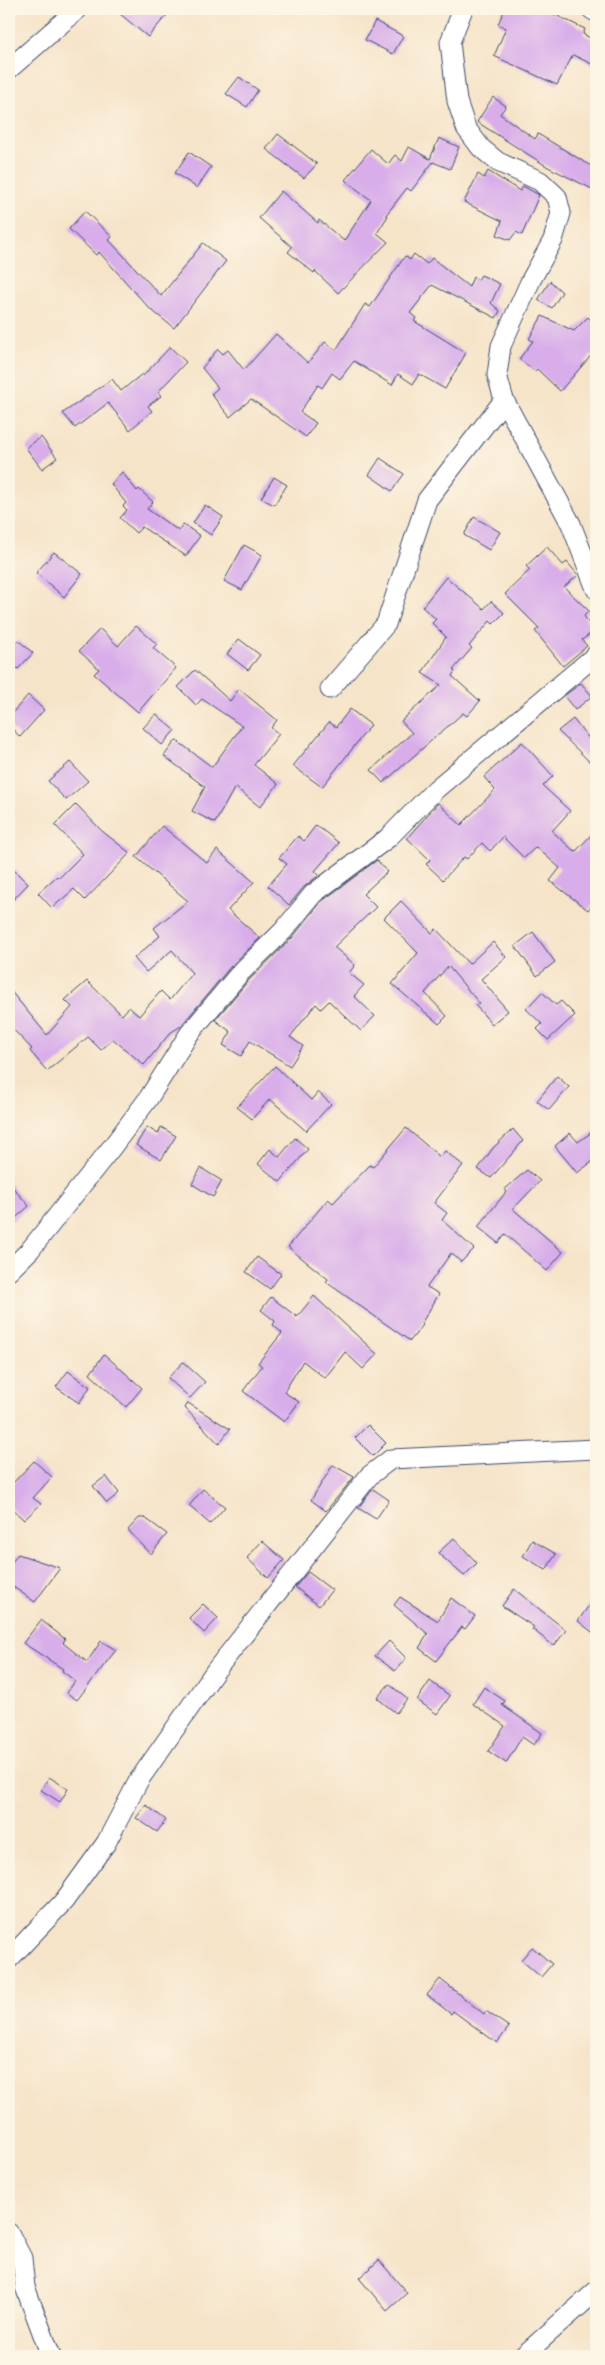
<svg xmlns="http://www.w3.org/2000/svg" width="605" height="2365" font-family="Dekko,sans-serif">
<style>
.building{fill:#d8adea}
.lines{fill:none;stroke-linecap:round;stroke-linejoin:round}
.street-casing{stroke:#3c4a6e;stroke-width:21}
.street{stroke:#fff;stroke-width:19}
</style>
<rect width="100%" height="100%" fill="#fcf5e5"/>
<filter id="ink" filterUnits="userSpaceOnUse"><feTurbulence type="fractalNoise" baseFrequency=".02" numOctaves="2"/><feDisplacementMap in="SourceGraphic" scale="10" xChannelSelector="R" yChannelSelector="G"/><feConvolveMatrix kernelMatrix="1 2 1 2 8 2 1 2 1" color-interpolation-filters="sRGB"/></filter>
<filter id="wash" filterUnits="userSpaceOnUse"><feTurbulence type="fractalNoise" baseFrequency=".0096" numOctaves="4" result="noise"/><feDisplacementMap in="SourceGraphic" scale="20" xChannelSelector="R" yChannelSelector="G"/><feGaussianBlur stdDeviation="1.12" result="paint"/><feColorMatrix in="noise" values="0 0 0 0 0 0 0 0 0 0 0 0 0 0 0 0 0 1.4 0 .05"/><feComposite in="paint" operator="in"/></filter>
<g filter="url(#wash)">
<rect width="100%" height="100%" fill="#f6e4c9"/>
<g id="blocks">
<g class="building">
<polygon points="114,9 172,9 148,37"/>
<polygon points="505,9 543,9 585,29 583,34 596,41 596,66 573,55 557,85 494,56 506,28 498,24"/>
<polygon points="375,21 403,36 393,54 365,40"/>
<polygon points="239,77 258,90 247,107 226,94"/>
<polygon points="493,97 506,106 500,114 535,139 538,134 596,169 596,191 548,167 477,122"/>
<polygon points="278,134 317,164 304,178 266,149"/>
<polygon points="439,138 459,147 450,169 433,162 411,191 407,188 386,215 388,216 377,233 388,242 338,293 315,271 314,273 288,252 292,247 259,218 281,191 318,223 319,220 344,241 371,200 345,180 371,149 388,164 395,155 402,161 409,147 430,159"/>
<polygon points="189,152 211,167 197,188 175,173"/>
<polygon points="488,171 520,191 523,186 539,195 522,235 516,232 510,240 497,235 502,221 464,202 478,174 484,178"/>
<polygon points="85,211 112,237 109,240 161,296 203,243 226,261 174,328 149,308 99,252 96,255 69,229"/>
<polygon points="414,254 427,264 432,258 469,287 473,277 478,280 481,275 500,284 491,303 500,311 496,318 432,285 410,313 416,318 414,321 466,353 445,389 419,374 413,384 398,374 392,385 354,361 340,379 332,373 322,388 318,385 300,412 316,423 306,437 251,399 230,417 211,394 218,388 202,368 218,349 223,354 228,350 244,370 276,334 308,363 325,342 336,350 365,304 370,307 405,256 410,260"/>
<polygon points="550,281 562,292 552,308 538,300"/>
<polygon points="542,316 574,331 588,317 596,326 596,350 560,391 537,369 535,371 519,359 533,341 529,339"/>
<polygon points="170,347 186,362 158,392 161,396 148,406 152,411 130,430 108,403 75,428 63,413 112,379 121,391 142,374 143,376"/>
<polygon points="41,437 57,458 42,469 26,448"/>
<polygon points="380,458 404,474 392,491 369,475"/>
<polygon points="122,472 137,491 139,489 153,502 147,509 179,531 183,524 200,536 186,556 142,527 136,533 120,518 127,510 123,506 126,503 111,484"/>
<polygon points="274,477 287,485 274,505 261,498"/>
<polygon points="205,505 223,517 211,535 193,523"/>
<polygon points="474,517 500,532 489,550 464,535"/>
<polygon points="244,545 262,555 242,590 224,581"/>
<polygon points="547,547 563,565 567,562 578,575 564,587 589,611 584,616 594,631 582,640 587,646 563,666 535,631 539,628 505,594 530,570 526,566"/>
<polygon points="54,552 82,574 64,597 36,573"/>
<polygon points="446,577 484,609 491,601 504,613 493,624 490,621 469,646 472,648 453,670 455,671 452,676 480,701 467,716 463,713 383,783 371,770 412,733 401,721 441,685 422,673 446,637 432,623 436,619 422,607"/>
<polygon points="136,626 157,644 153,648 176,668 138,712 94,674 99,669 79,651 100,629 118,646"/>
<polygon points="239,639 260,655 248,670 227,654"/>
<polygon points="18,640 33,653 18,669 9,661 9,651"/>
<polygon points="195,670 230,701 239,689 277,720 271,728 279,734 254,765 278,784 260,807 235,787 215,823 192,811 205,787 164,756 176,740 212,767 242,726 202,699 196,705 178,687"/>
<polygon points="581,683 592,696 575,710 564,696"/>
<polygon points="28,695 44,710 20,737 9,725 9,717"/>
<polygon points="350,709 371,725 322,787 293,766 329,722 336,727"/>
<polygon points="156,714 175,730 162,745 143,728"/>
<polygon points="573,719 596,747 596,768 558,731"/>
<polygon points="522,742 553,776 543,786 570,811 552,831 575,852 596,830 596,901 588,910 550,881 560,868 536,847 524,858 503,837 490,851 482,843 467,859 464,857 443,880 426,864 430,860 407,838 438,803 461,825 495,790 484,777"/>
<polygon points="70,762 88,781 66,800 48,781"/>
<polygon points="76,804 102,831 130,853 85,900 74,889 52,908 38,893 57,876 59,878 83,854 55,825"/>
<polygon points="316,825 339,843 315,871 319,875 304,887 289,905 268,886 287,864 279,858 298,836 304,841"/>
<polygon points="162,826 207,863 217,850 254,882 228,910 260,938 231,966 181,1026 170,1033 144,1065 113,1039 101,1050 88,1037 47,1071 30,1051 32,1049 9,1025 9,989 47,1035 72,1007 65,1000 87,981 122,1015 129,1007 139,1016 161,991 170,1000 192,973 172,950 146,972 134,958 160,936 154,928 188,901 136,857"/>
<polygon points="377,860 387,872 363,894 376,907 334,947 355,965 349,973 364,985 354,996 375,1016 361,1031 329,1001 321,1009 316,1004 290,1037 303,1046 290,1066 250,1041 241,1056 223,1045 231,1032 215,1020 248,981 292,938 321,902"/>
<polygon points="9,865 28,884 9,904"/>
<polygon points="401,901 432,933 436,929 469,964 493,942 506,957 481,979 508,1011 492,1024 475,1005 479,1003 448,966 425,993 447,1016 439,1024 392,984 418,953 384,918"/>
<polygon points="533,932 555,962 537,976 515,946"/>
<polygon points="542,992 556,1005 561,1001 575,1015 548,1040 537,1029 542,1024 526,1009"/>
<polygon points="275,1066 311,1100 318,1092 331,1104 306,1131 270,1099 252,1119 237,1107"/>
<polygon points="557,1076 569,1087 549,1110 537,1101"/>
<polygon points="147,1127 158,1134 161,1127 176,1136 161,1160 136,1145"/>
<polygon points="406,1128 440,1157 445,1151 463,1165 434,1203 447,1213 442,1220 474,1249 461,1262 451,1253 427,1287 439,1294 421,1324 423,1325 410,1341 326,1282 328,1279 288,1247 328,1199 333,1203 370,1165 373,1167"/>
<polygon points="513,1129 523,1141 491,1178 478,1169 493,1148"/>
<polygon points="596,1129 596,1159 577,1173 555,1146 570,1133 578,1142"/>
<polygon points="295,1138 308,1149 280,1182 258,1164 270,1149 279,1157"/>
<polygon points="201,1168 222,1181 213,1197 192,1184"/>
<polygon points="527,1170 540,1181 513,1209 563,1252 547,1271 505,1234 498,1243 478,1227 506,1192 504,1190"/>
<polygon points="9,1183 29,1206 9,1224"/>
<polygon points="257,1257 281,1274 270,1289 246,1272"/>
<polygon points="314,1296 377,1354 363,1369 345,1352 325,1378 303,1361 284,1392 299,1402 284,1422 243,1391 262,1366 258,1363 282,1333 273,1325 275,1321 261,1310 271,1297 297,1317"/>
<polygon points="104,1354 142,1388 126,1407 90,1374"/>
<polygon points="183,1362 205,1382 190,1398 168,1378"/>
<polygon points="68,1371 90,1387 79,1403 56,1387"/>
<polygon points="188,1403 230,1429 219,1444 185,1408"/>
<polygon points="368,1425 386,1443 373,1456 355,1438"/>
<polygon points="34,1461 52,1477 33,1498 41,1504 24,1520 9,1506 9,1487"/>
<polygon points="333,1465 354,1477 326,1511 311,1500"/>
<polygon points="106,1476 119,1493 107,1503 93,1486"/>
<polygon points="203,1489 225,1507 210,1524 189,1506"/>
<polygon points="373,1489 389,1500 376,1519 358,1508"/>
<polygon points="139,1518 145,1518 167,1534 151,1554 128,1530"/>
<polygon points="454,1538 477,1563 464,1576 438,1553"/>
<polygon points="532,1540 556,1554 546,1570 523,1556"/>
<polygon points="262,1541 284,1560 268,1578 247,1558"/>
<polygon points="18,1554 60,1568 35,1602 9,1584 9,1566"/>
<polygon points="308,1572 332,1590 319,1606 295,1587"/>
<polygon points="514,1589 566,1630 554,1646 532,1629 534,1627 502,1606"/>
<polygon points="596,1595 596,1635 578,1621"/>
<polygon points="400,1597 438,1621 451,1598 475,1616 465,1629 462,1627 436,1661 419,1648 428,1634 394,1605"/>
<polygon points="203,1604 218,1618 204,1633 189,1618"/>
<polygon points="41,1620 65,1639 63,1643 87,1662 101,1641 116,1650 77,1700 67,1693 75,1681 62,1671 63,1669 23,1643"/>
<polygon points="389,1641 406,1658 395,1671 375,1656"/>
<polygon points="430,1681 450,1696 437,1714 417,1700"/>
<polygon points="389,1684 407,1699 396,1713 377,1698"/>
<polygon points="484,1687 505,1701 502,1705 542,1733 534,1745 522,1737 506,1763 488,1751 505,1726 473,1704"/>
<polygon points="49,1777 68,1789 60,1802 41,1790"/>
<polygon points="146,1805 166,1820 157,1832 136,1818"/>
<polygon points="532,1947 552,1964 541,1977 521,1960"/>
<polygon points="440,1979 484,2014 486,2011 509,2027 497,2043 453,2011 451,2014 427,1995"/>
<polygon points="379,2260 407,2293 387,2311 359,2278"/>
</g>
</g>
</g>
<g filter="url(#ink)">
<use href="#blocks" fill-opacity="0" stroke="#3c4a6e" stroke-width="1"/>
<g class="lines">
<defs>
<g id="street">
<polyline points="463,9 450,42 457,101 466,128 481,148 498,162 540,181 557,197 561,213 553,240 531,280 501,346 497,375 504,400 571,524 596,589"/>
<polyline points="591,9 596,12"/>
<polyline points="9,69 78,9"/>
<polyline points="330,689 386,624 427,500 504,400"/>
<polyline points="9,1271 30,1250 112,1147 148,1099 189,1034 240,973 283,931 313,894 388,838 436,789 596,655"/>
<polyline points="9,1959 64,1901 106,1843 139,1780 216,1670 369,1476 391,1459 596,1449"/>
<polyline points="9,2233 22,2258 25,2287 51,2356"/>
<polyline points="523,2356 596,2291"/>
</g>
</defs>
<use href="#street" class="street-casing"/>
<use href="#street" class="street"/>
</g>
</g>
<rect width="605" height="2365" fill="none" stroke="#fcf5e5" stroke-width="30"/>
</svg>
